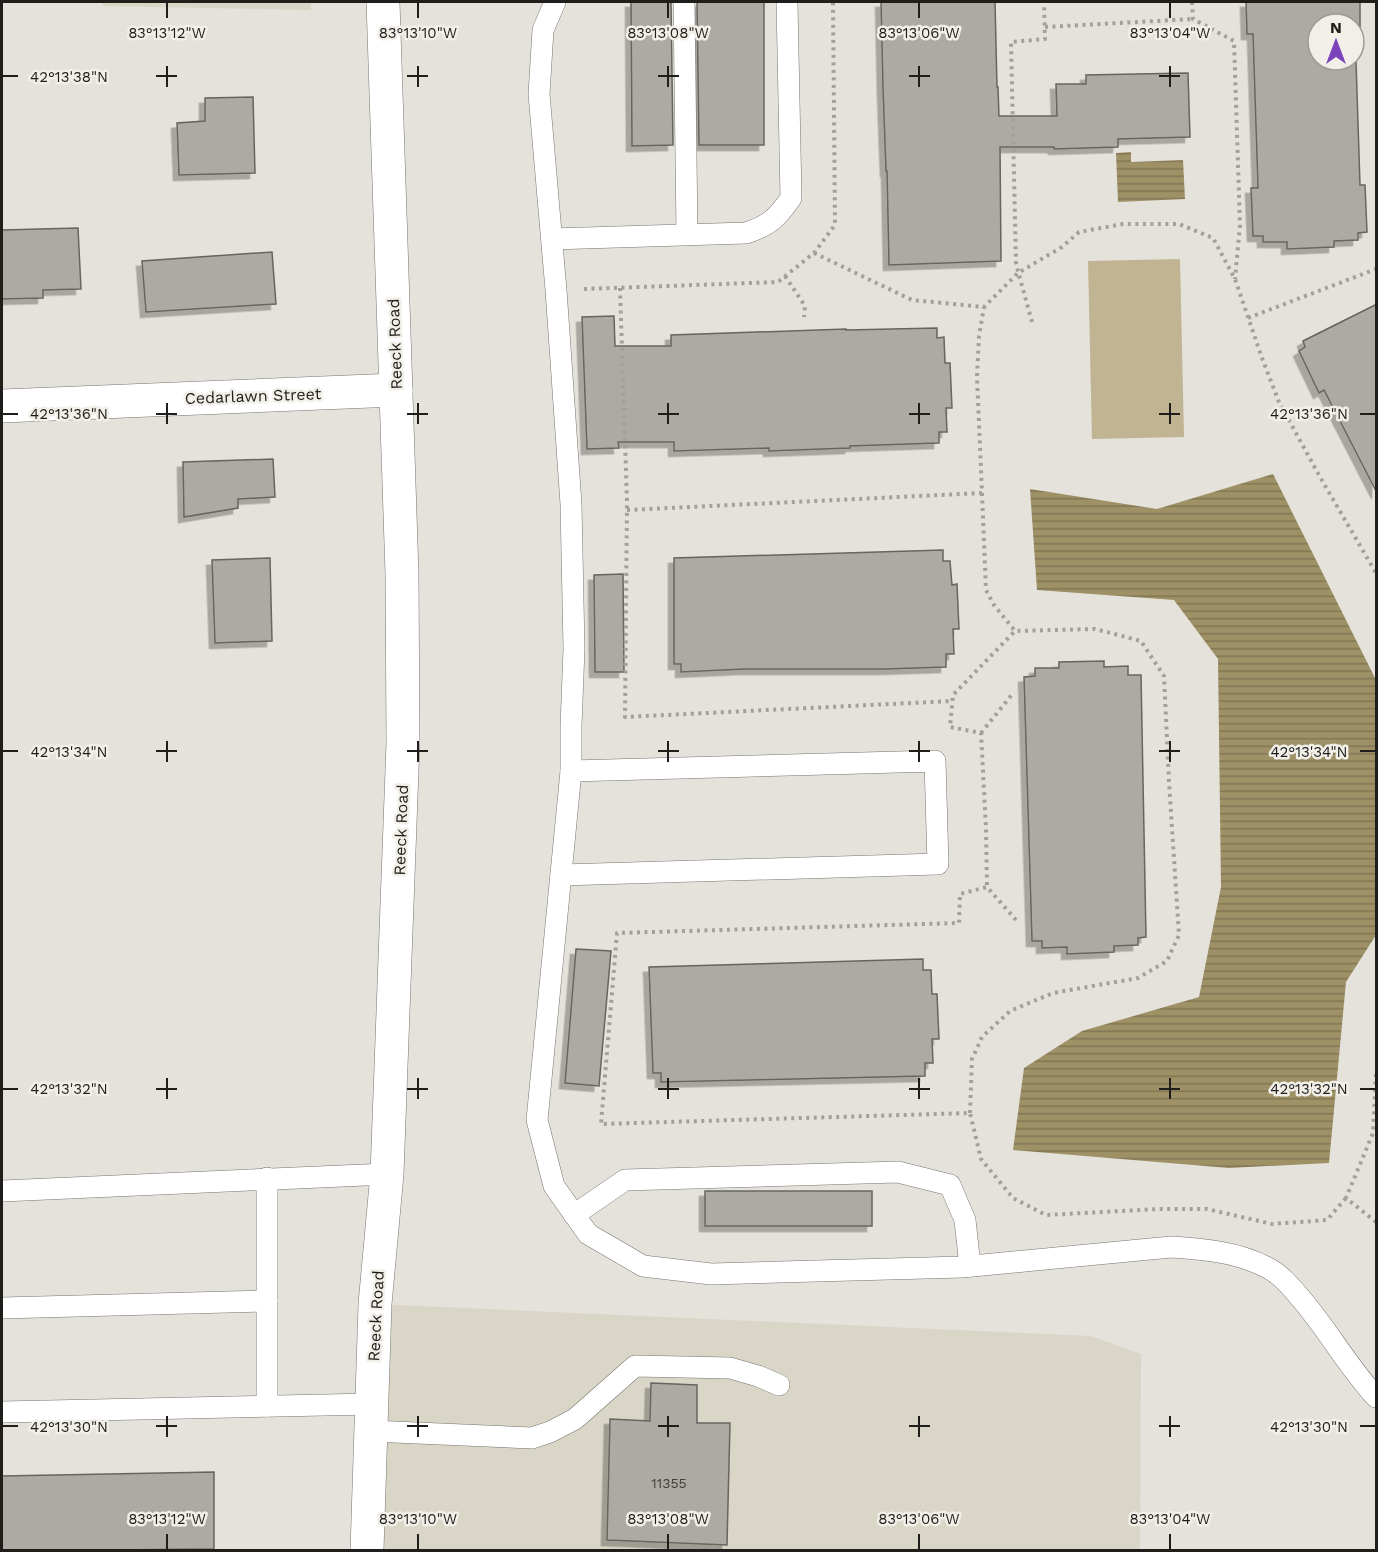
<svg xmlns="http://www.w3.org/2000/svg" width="1378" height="1552" font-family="'Work Sans',sans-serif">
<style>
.built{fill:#d9d5c7}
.garden{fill:#c0b493}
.water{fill:url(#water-rules)}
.building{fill:#adaaa4;stroke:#67655f;stroke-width:1.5;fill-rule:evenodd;filter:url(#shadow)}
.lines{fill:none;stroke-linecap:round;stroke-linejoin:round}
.service-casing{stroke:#77756f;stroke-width:22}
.minor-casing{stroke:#77756f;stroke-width:34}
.tertiary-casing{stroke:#77756f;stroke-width:34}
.path{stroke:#a2a09b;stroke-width:4;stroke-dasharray:3 4.5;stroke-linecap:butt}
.service{stroke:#fff;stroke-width:21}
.minor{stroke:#fff;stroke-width:33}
.tertiary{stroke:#fff;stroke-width:33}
.ticks{fill:none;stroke:#1f1e1b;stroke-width:2}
.labels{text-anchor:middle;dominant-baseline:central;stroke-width:5;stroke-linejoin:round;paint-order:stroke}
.number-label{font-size:14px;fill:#42413d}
.street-label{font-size:16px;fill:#1f1e1b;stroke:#f1efe8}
.ticks-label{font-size:15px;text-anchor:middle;fill:#1f1e1b;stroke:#f1efe8;stroke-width:5;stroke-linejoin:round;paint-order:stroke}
</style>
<defs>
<pattern id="water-rules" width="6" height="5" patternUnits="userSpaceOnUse" patternTransform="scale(1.5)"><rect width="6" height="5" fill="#9f9166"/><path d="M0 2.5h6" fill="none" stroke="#817653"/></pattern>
<filter id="shadow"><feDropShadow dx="-5.5" dy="5.5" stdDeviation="0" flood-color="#0004"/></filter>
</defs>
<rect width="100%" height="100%" fill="#e4e2db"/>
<g class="built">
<polygon points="101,2 311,2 311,10 103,6"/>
<polygon points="375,1304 1091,1336 1141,1354 1140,1550 367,1550"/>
</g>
<polygon class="garden" points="1180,259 1184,437 1092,439 1088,261"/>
<g class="water">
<polygon points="1131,152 1131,162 1183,160 1185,199 1118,202 1116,153"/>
<polygon points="1273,474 1376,680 1376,935 1346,982 1329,1163 1229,1168 1013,1150 1024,1068 1082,1031 1199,997 1221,887 1218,659 1174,600 1037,590 1030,489 1157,509"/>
</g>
<g class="building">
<polygon points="631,2 671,2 673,145 632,146"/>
<polygon points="697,2 764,2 764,145 699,145"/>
<polygon points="881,2 995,2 997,87 998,87 999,116 1057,116 1056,84 1086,84 1086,75 1188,73 1190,137 1118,139 1118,147 1054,149 1054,147 1000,147 1001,261 889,265 887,171 886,171 883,89"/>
<path d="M1246,2H1360V30H1355L1360,185H1365L1367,232L1358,233V240L1334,241V247L1287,249V242H1263V236H1253L1251,188H1258L1253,34H1247ZM1318,24H1354V60H1318Z"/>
<polygon points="253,97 255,173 179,175 177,123 205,121 205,98"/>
<polygon points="78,228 81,289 43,290 43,298 2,299 2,230"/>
<polygon points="272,252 276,304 146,312 142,261"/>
<polygon points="1377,304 1377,493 1324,390 1319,393 1299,351 1305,347 1303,341"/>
<polygon points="614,316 615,346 671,346 671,335 846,329 846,330 937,328 937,338 944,337 945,363 950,363 952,408 946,408 947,432 939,432 939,443 850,446 850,448 769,451 769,448 674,451 674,442 618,442 619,448 587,449 582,317"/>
<polygon points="273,459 275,497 238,499 238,508 184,517 183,462"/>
<polygon points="943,550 943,561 950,561 952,585 957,584 959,629 953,629 954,654 946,654 946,667 885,669 745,669 681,672 681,664 674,664 674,558"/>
<polygon points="270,558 272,641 215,643 212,560"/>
<polygon points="623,574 624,672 595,672 594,575"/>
<polygon points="1104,661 1104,667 1128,666 1128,675 1141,675 1146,937 1138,938 1138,945 1114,946 1114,952 1067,954 1067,947 1042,948 1042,941 1032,941 1024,677 1035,676 1035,668 1059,668 1059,662"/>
<polygon points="576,949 611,951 599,1086 565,1083"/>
<polygon points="923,959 923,970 931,970 932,994 937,994 939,1039 932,1039 933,1063 925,1063 925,1076 661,1082 661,1073 653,1073 649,967"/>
<rect x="705" y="1191" width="167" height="35"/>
<polygon points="651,1383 697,1385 697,1423 730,1423 727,1545 607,1540 610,1419 650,1421"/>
<polygon points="214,1472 214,1549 2,1551 2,1476"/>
</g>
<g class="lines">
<defs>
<g id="service">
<path d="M555,2L543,30L539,94L556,290L571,504L574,649L571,726V771L537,1120L554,1186L588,1234L643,1266L711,1274L962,1267L1171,1247C1204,1249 1237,1252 1266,1267C1281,1274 1293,1289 1303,1301C1329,1332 1349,1368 1376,1397"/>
<polyline points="684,2 687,234"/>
<path d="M552,239L746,233C770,225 777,218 791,198L787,2"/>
<polyline points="561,875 938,864 935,761 571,771"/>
<polyline points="267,1178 267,1406"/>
<polyline points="2,1191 387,1174"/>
<polyline points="574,1215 625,1180 898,1172 950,1185 965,1220 970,1266"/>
<polyline points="2,1308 267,1301"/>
<polyline points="2,1412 372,1404"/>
<polyline points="371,1431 532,1438 550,1432 575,1419 635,1366 730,1368 758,1376 779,1385"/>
</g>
<polyline id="minor" points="2,406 396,390"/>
<polyline id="tertiary" points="367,1550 375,1304 387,1174 403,743 402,574 383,2"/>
</defs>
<use href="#service" class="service-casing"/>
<use href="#minor" class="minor-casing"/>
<use href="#tertiary" class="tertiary-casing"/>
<g class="path">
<polyline points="1192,2 1193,19 1234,41 1240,225 1235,279"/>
<polyline points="1045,27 1193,19"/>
<polyline points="814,253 912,300 984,307 1018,273 1062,247 1079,232 1123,224 1179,224 1213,238 1235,279 1262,358 1279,402 1320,477 1376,573"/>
<polyline points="785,276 805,306 804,317"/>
<polyline points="620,288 627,501 625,717 952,701"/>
<polyline points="584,289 778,282 814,253 835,225 833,2"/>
<polyline points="1248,318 1376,269"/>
<polyline points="1032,322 1016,264 1011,42 1045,39 1044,2"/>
<polyline points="982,493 986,590 994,605 1015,631"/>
<polyline points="627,510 982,493 977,377 979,336 984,307"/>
<polyline points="981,733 1014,692"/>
<polyline points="1016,920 987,887 960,894 959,923 617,933 601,1124 970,1113 981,1159 1013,1198 1046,1215 1159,1209 1207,1209 1272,1224 1327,1220 1346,1198"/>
<polyline points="1376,1074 1373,1133 1346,1198 1376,1222"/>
<polyline points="970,1113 972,1059 982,1037 1010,1011 1053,993 1138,978 1167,961 1179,935 1169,782 1164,676 1141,641 1095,629 1015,631 953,695 950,727 981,733 986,828 987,887"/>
</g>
<use href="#service" class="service"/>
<use href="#minor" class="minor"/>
<use href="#tertiary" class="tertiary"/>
</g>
<path class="ticks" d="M167,3V18M418,3V18M668,3V18M919,3V18M1170,3V18M167,66V87M418,66V87M668,66V87M919,66V87M1170,66V87M3,76H18M156,76H177M407,76H428M658,76H679M909,76H930M1159,76H1180M167,403V424M418,403V424M668,403V424M919,403V424M1170,403V424M3,414H18M156,414H177M407,414H428M658,414H679M909,414H930M1159,414H1180M1360,414H1375M167,741V762M418,741V762M668,741V762M919,741V762M1170,741V762M3,751H18M156,751H177M407,751H428M658,751H679M909,751H930M1159,751H1180M1360,751H1375M167,1078V1099M418,1078V1099M668,1078V1099M919,1078V1099M1170,1078V1099M3,1089H18M156,1089H177M407,1089H428M658,1089H679M909,1089H930M1159,1089H1180M1360,1089H1375M167,1416V1437M418,1416V1437M668,1416V1437M919,1416V1437M1170,1416V1437M3,1426H18M156,1426H177M407,1426H428M658,1426H679M909,1426H930M1159,1426H1180M1360,1426H1375M167,1534V1549M418,1534V1549M668,1534V1549M919,1534V1549M1170,1534V1549"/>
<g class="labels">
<g class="number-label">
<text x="669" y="1483">11355</text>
</g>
<g class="street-label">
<text transform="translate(395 344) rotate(-92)">Reeck Road</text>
<text transform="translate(253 396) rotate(-2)">Cedarlawn Street</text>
<text transform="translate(401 830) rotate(-88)">Reeck Road</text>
<text transform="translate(376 1316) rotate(-87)">Reeck Road</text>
</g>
</g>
<g class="ticks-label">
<text x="167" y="38">83°13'12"W</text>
<text x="418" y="38">83°13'10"W</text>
<text x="668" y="38">83°13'08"W</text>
<text x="919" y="38">83°13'06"W</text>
<text x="1170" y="38">83°13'04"W</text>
<text x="69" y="82">42°13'38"N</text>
<text x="69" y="419">42°13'36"N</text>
<text x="1309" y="419">42°13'36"N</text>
<text x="69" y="757">42°13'34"N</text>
<text x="1309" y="757">42°13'34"N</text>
<text x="69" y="1094">42°13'32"N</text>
<text x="1309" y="1094">42°13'32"N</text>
<text x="69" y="1432">42°13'30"N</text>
<text x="1309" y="1432">42°13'30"N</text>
<text x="167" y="1524">83°13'12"W</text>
<text x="418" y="1524">83°13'10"W</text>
<text x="668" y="1524">83°13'08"W</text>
<text x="919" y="1524">83°13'06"W</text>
<text x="1170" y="1524">83°13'04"W</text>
</g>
<rect width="1378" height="1552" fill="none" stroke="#1f1e1b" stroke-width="6"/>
<g transform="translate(1336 42)"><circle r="28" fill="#f1efe8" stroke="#9d9b96" stroke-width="1.5"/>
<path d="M0-4.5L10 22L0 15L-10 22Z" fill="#7b43ba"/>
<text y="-9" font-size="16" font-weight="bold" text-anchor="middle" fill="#1f1e1b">N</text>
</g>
</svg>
